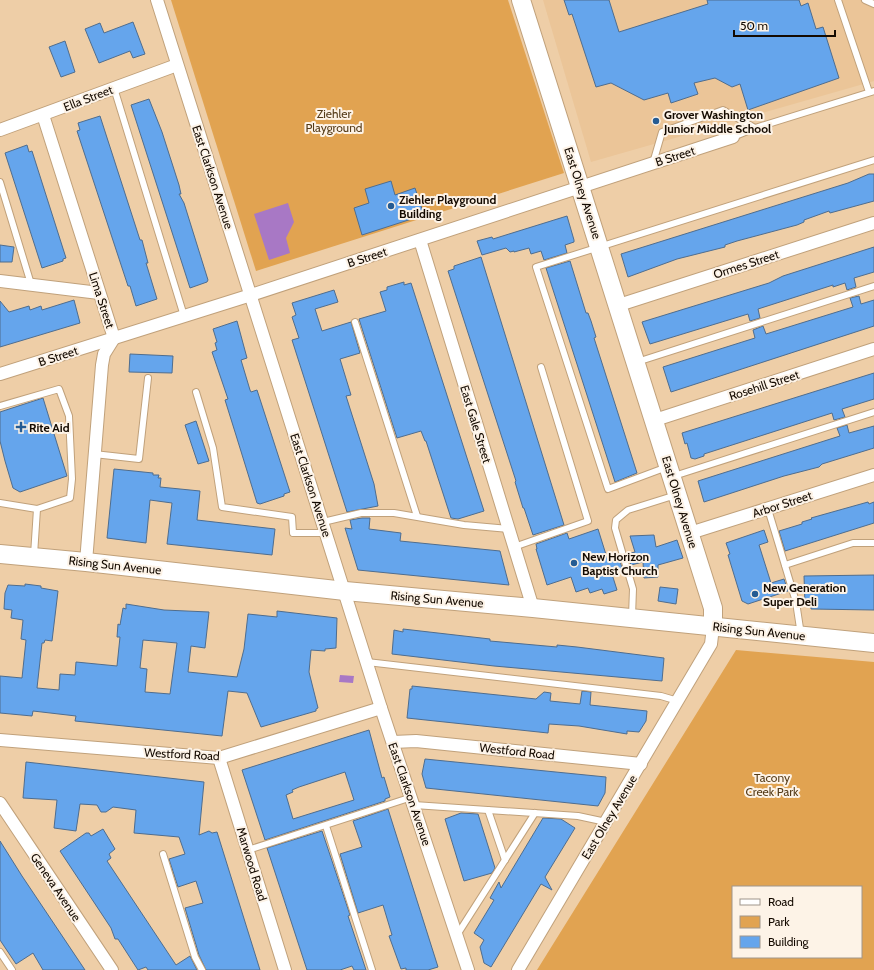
<svg xmlns="http://www.w3.org/2000/svg" width="874" height="970" font-family="Cabin,sans-serif">
<style>
.built{fill:#ebc598}
.green{fill:#e1a351;fill-rule:evenodd}
.water{fill:#a878c5}
.building{fill:#65a5ec;stroke:#4f6d8e;fill-rule:evenodd}
.lines{fill:none;stroke-linecap:round;stroke-linejoin:round}
.lane-casing{stroke:#c0a17b;stroke-width:8}
.street-casing{stroke:#c0a17b;stroke-width:14}
.secondary-casing{stroke:#c0a17b;stroke-width:20}
.lane{stroke:#fff;stroke-width:6}
.street{stroke:#fff;stroke-width:12}
.secondary{stroke:#fff;stroke-width:18}
.poi-dot{fill:#245b93;stroke:#fdf3e7;stroke-width:1.5}
.labels{text-anchor:middle;dominant-baseline:central;stroke-width:4;stroke-linejoin:round;paint-order:stroke}
.street-label{font-size:12px;fill:#140a00;stroke:#fdf3e7}
.park-label{font-size:12px;fill:#553b18;stroke:#fdf3e7}
.poi-label{font-size:12px;font-weight:bold;fill:#140a00;stroke:#fdf3e7;text-anchor:start}
</style>
<rect width="100%" height="100%" fill="#eecea7"/>
<polygon class="built" points="543,0 874,0 874,81 591,162"/>
<g class="green">
<polygon points="171,0 508,0 564,173 256,271"/>
<path d="M736,650L874,662V970H537ZM733,887H861V957H733Z"/>
</g>
<g class="water">
<polygon points="288,203 294,222 286,238 290,253 269,260 254,214"/>
<polygon points="340,675 354,676 353,683 339,682"/>
</g>
<g class="building">
<polygon points="564,0 609,0 619,32 708,4 707,0 799,0 801,6 808,3 816,29 823,27 839,78 748,110 740,84 732,87 715,78 694,83 698,94 671,103 668,93 644,100 611,83 596,87 572,14 569,15"/>
<polygon points="133,22 145,54 133,58 130,51 99,63 85,29 100,23 104,33"/>
<polygon points="65,41 75,72 61,77 49,47"/>
<polygon points="149,99 162,132 179,185 181,194 179,194 184,203 208,280 207,282 190,288 131,105"/>
<polygon points="100,116 140,240 142,240 148,263 146,263 157,299 136,306 130,286 128,286 77,131 80,130 78,123"/>
<polygon points="27,145 29,152 32,151 66,258 63,259 63,261 42,268 5,153"/>
<polygon points="869,174 874,174 874,201 830,213 829,211 804,220 804,222 797,225 737,241 725,245 725,247 677,259 628,277 621,254 848,183"/>
<polygon points="391,181 395,195 415,188 424,215 362,235 354,208 369,203 365,189"/>
<polygon points="567,216 574,240 574,242 565,245 567,253 544,260 541,251 531,254 529,248 514,252 514,251 510,252 506,248 482,255 477,241 492,237 493,239"/>
<polygon points="0,245 14,247 12,262 0,262"/>
<polygon points="874,247 874,272 854,278 856,287 847,290 845,283 833,287 833,285 758,309 760,318 750,321 748,314 650,344 642,322 769,283 783,276"/>
<polygon points="481,257 564,525 533,535 524,508 523,508 515,482 516,481 448,271 454,269 454,266"/>
<polygon points="570,261 586,313 588,313 591,321 596,337 594,338 637,473 615,482 546,268"/>
<polygon points="404,282 404,285 411,283 484,511 458,519 451,518 426,441 425,441 421,431 397,438 359,319 386,311 380,292 387,290 387,287"/>
<polygon points="334,290 338,302 315,309 322,331 351,322 360,353 340,359 351,395 346,396 374,484 378,506 347,512 292,340 299,338 292,317 296,315 292,303"/>
<polygon points="859,296 861,304 874,300 874,326 671,392 663,367 755,338 753,330 763,326 766,334 853,307 850,298"/>
<polygon points="74,300 80,323 0,347 0,301 9,312 29,306 30,310 41,306 42,310"/>
<polygon points="237,321 247,358 241,360 250,390 251,392 257,390 290,492 284,494 284,496 260,504 257,503 235,432 225,400 228,399 212,352 217,350 215,343 217,342 213,329"/>
<polygon points="130,354 173,356 172,373 129,372"/>
<polygon points="874,373 874,399 842,409 845,417 834,420 832,413 704,454 704,456 695,459 691,458 687,443 685,444 682,433"/>
<polygon points="43,398 67,476 20,492 13,488 5,461 0,441 0,412"/>
<polygon points="196,421 209,461 198,464 185,425"/>
<polygon points="847,425 849,433 874,426 874,448 822,464 819,467 784,476 704,502 698,481 840,436 837,428"/>
<polygon points="114,469 153,473 153,475 159,475 158,478 161,478 160,487 200,491 197,520 275,529 272,555 167,544 172,503 150,500 146,543 107,538"/>
<polygon points="868,502 869,504 874,502 874,523 785,551 779,531 802,524 802,522 812,519 811,518"/>
<polygon points="362,518 370,518 369,529 401,533 400,541 500,551 509,585 358,570 345,528 352,529 350,520"/>
<polygon points="598,529 608,561 619,557 622,568 611,571 617,590 604,594 602,589 590,593 588,588 576,592 571,577 547,585 536,549 537,549 536,544 567,533 569,539"/>
<polygon points="764,530 768,542 759,545 771,583 784,579 788,591 748,604 742,601 728,555 730,554 726,543"/>
<polygon points="654,535 656,547 677,540 683,558 658,565 658,577 644,578 643,562 631,565 627,554 635,552 630,536"/>
<polygon points="874,575 874,610 811,609 811,606 805,606 804,576"/>
<path d="M25,584L41,586V588L58,591L52,641L45,640L44,643H42L37,688L59,690L60,674L75,675L76,662L117,666L120,637H117L118,624L120,625L123,608L126,609V604L164,610L209,612L205,648L191,646L188,672L237,677L244,649L248,614L277,617V611L337,618L336,648L325,649V651L311,650L309,672L318,708L316,709V711L261,727L247,693L228,691L222,736L75,721L76,716L33,711L32,716L0,713V676L22,678L26,640L21,639L23,620L11,618L12,610L4,609L5,593L8,585L25,586ZM143,640L177,643L170,694L145,692L147,669L140,668Z"/>
<polygon points="660,587 678,589 676,604 658,601"/>
<polygon points="403,629 490,639 490,641 557,647 557,645 577,647 664,658 662,681 494,666 392,654 394,630 403,632"/>
<polygon points="412,686 536,699 544,692 551,693 550,701 580,704 582,691 591,692 590,705 647,711 646,721 639,732 627,731 627,734 579,726 549,724 548,733 407,718 410,689 412,689"/>
<path d="M369,730L382,778L384,777L390,797L385,799V801L265,840L242,770ZM345,772L354,800L293,819L286,795L293,792L292,790L299,787Z"/>
<polygon points="425,759 606,777 605,793 598,806 426,788 422,774"/>
<polygon points="26,762 204,782 199,835 209,831 212,833 217,832 260,970 206,970 199,955 185,908 203,903 196,881 178,887 169,859 185,854 179,837 134,833 136,810 113,807 106,812 101,812 97,805 80,804 76,831 54,828 57,800 23,798"/>
<polygon points="388,809 438,967 428,970 406,970 406,968 401,969 389,936 392,935 383,905 358,913 340,854 362,847 353,821"/>
<polygon points="461,813 478,814 495,868 492,873 464,881 445,819"/>
<polygon points="543,818 561,819 575,828 545,877 552,890 541,884 491,967 484,963 480,947 484,940 474,933 494,900 490,898 499,882 501,888"/>
<polygon points="103,829 115,849 109,854 111,858 107,861 176,965 190,956 197,970 148,970 146,967 138,970 118,939 115,939 111,928 60,851 86,833 89,833 91,836"/>
<polygon points="322,831 350,915 348,916 366,970 354,970 352,966 340,970 307,970 267,848"/>
<polygon points="0,841 22,876 85,970 43,970 33,953 16,964 0,940"/>
</g>
<g class="lines">
<defs>
<g id="lane">
<polyline points="838,0 869,92"/>
<polyline points="865,0 874,4"/>
<polyline points="114,88 184,316"/>
<polyline points="755,128 874,91"/>
<polyline points="653,163 662,132 723,110 755,128 733,137"/>
<polyline points="0,182 31,284"/>
<polyline points="355,322 417,516"/>
<polyline points="637,362 874,286"/>
<polyline points="196,392 213,448 222,507 292,517 293,533 326,533"/>
<polyline points="0,406 59,389 69,416 72,479 70,498 37,509 0,503"/>
<polyline points="94,454 139,459 148,378"/>
<polyline points="667,467 608,489 536,267 874,160"/>
<polyline points="674,476 874,412"/>
<polyline points="768,509 796,602 801,635"/>
<polyline points="323,522 361,513 394,513 464,525 509,529"/>
<polyline points="514,547 588,521 541,367"/>
<polyline points="34,555 37,509"/>
<polyline points="785,565 853,543 874,543"/>
<polyline points="632,616 633,589 615,528 616,520 628,510 676,495"/>
<polyline points="367,662 661,696 678,701"/>
<polyline points="414,805 578,816 606,822"/>
<polyline points="488,810 505,860"/>
<polyline points="326,826 372,970"/>
<polyline points="248,850 412,797"/>
<polyline points="163,854 195,957 202,970"/>
<polyline points="457,935 535,813"/>
<polyline points="0,952 12,970"/>
</g>
<g id="street">
<polyline points="157,0 381,708 468,970"/>
<polyline points="43,115 114,338 104,354 102,365 86,562"/>
<polyline points="0,130 177,65"/>
<polyline points="420,240 533,608"/>
<polyline points="0,281 99,293"/>
<polyline points="619,305 874,223"/>
<polyline points="0,374 251,295 733,137"/>
<polyline points="655,420 874,349"/>
<polyline points="690,533 874,475"/>
<polyline points="0,740 219,758 381,708"/>
<polyline points="393,742 416,741 641,764"/>
<polyline points="219,758 285,970"/>
<polyline points="0,803 112,970"/>
<polyline points="518,970 711,644 713,627"/>
</g>
<g id="secondary">
<polyline points="521,0 713,608 713,627"/>
<polyline points="0,554 86,562 345,591 533,608 874,643"/>
</g>
</defs>
<use href="#lane" class="lane-casing"/>
<use href="#street" class="street-casing"/>
<use href="#secondary" class="secondary-casing"/>
<use href="#lane" class="lane"/>
<use href="#street" class="street"/>
<use href="#secondary" class="secondary"/>
</g>
<g class="poi-dot">
<circle cx="656" cy="121" r="4"/>
<circle cx="391" cy="206" r="4"/>
<path d="M19 421h4v4h4v4h-4v4h-4v-4h-4v-4h4z"/>
<circle cx="574" cy="563" r="4"/>
<circle cx="755" cy="594" r="4"/>
</g>
<g class="labels">
<g class="street-label">
<text transform="translate(88 98) rotate(-21)">Ella Street</text>
<text transform="translate(675 156) rotate(-18)">B Street</text>
<text transform="translate(213 177) rotate(72)">East Clarkson Avenue</text>
<text transform="translate(583 193) rotate(72)">East Olney Avenue</text>
<text transform="translate(367 257) rotate(-18)">B Street</text>
<text transform="translate(746 264) rotate(-18)">Ormes Street</text>
<text transform="translate(102 300) rotate(72)">Lima Street</text>
<text transform="translate(58 356) rotate(-18)">B Street</text>
<text transform="translate(764 385) rotate(-18)">Rosehill Street</text>
<text transform="translate(476 424) rotate(73)">East Gale Street</text>
<text transform="translate(311 485) rotate(72)">East Clarkson Avenue</text>
<text transform="translate(680 502) rotate(73)">East Olney Avenue</text>
<text transform="translate(782 504) rotate(-18)">Arbor Street</text>
<text transform="translate(115 565) rotate(6)">Rising Sun Avenue</text>
<text transform="translate(437 599) rotate(5)">Rising Sun Avenue</text>
<text transform="translate(759 631) rotate(6)">Rising Sun Avenue</text>
<text transform="translate(517 751) rotate(6)">Westford Road</text>
<text transform="translate(182 754) rotate(3)">Westford Road</text>
<text transform="translate(410 794) rotate(71)">East Clarkson Avenue</text>
<text transform="translate(609 817) rotate(-59)">East Olney Avenue</text>
<text transform="translate(252 864) rotate(73)">Marwood Road</text>
<text transform="translate(56 887) rotate(56)">Geneva Avenue</text>
</g>
<g class="park-label">
<text x="334" y="113">Ziehler<tspan x="334" dy="14">Playground</tspan></text>
<text x="772" y="777">Tacony<tspan x="772" dy="14">Creek Park</tspan></text>
</g>
<g class="poi-label">
<text x="664" y="114">Grover Washington<tspan x="664" dy="14">Junior Middle School</tspan></text>
<text x="399" y="199">Ziehler Playground<tspan x="399" dy="14">Building</tspan></text>
<text x="29" y="427">Rite Aid</text>
<text x="582" y="556">New Horizon<tspan x="582" dy="14">Baptist Church</tspan></text>
<text x="763" y="587">New Generation<tspan x="763" dy="14">Super Deli</tspan></text>
</g>
</g>
<rect x="732" y="886" width="130" height="72" fill="#fdf3e7" stroke="#a0968b"/>
<rect x="740" y="899" width="20" height="6" fill="#ffffff" stroke="#a0968b"/>
<text x="768" y="906" font-size="12" fill="#140a00">Road</text>
<rect x="740" y="916" width="20" height="12" fill="#e1a351" stroke="#a0968b"/>
<text x="768" y="926" font-size="12" fill="#140a00">Park</text>
<rect x="740" y="936" width="20" height="12" fill="#65a5ec" stroke="#a0968b"/>
<text x="768" y="946" font-size="12" fill="#140a00">Building</text>
<path d="M734 30v6h101v-6" fill="none" stroke="#140a00" stroke-width="2"/>
<text x="740" y="30" font-size="12" fill="#140a00" stroke="#fdf3e7" stroke-width="3" paint-order="stroke">50 m</text>
</svg>
